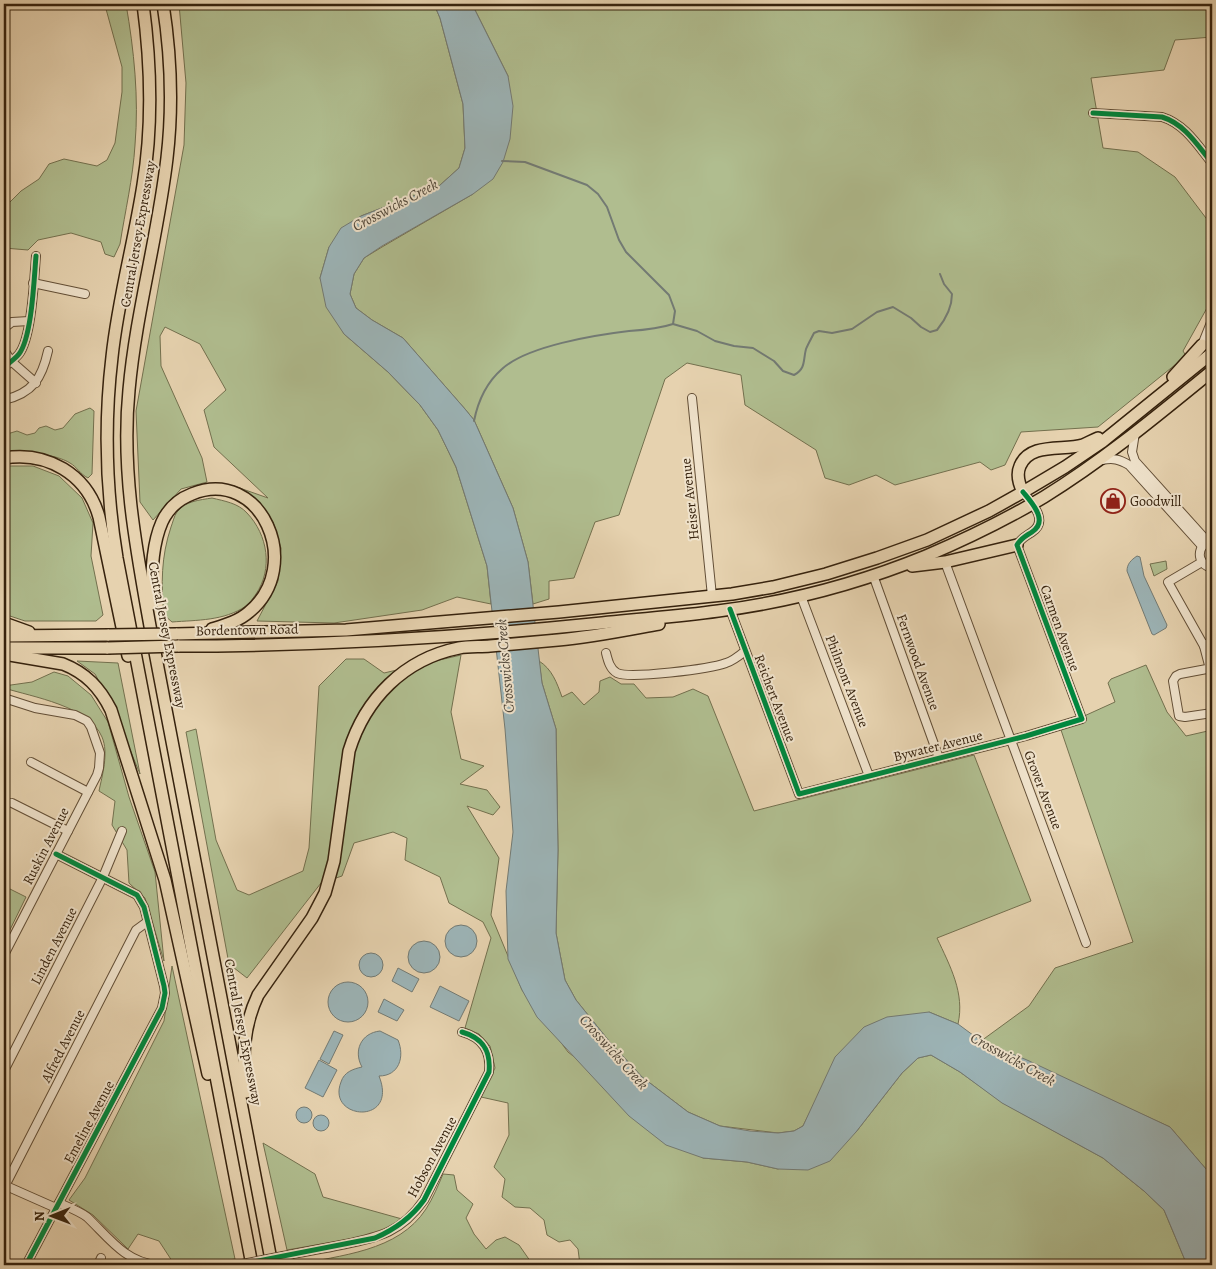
<svg xmlns="http://www.w3.org/2000/svg" width="1216" height="1269" font-family="Alegreya,serif">
<style>
.green{fill:#b0bd8f;stroke:#73704e}
.water{fill:#9cb4b7;stroke:#737a73}
.lines{fill:none;stroke-linecap:round;stroke-linejoin:round}
.stream{stroke:#737a73;stroke-width:2}
.minor-casing{stroke:#624e36;stroke-width:10}
.highway-casing{stroke:#36220d;stroke-width:14}
.minor{stroke:#efe2cb;stroke-width:8}
.highway{stroke:#e6d2af;stroke-width:11}
.minor-bridge-casing{stroke:#624e36;stroke-width:10;stroke-linecap:butt}
.highway-bridge-casing{stroke:#36220d;stroke-width:14;stroke-linecap:butt}
.minor-bridge{stroke:#efe2cb;stroke-width:8}
.highway-bridge{stroke:#e6d2af;stroke-width:11}
.cycleway-casing{stroke:#efe2cb;stroke-width:8}
.cycleway{stroke:#00873e;stroke-width:5}
.labels{text-anchor:middle;dominant-baseline:central;stroke-width:4;stroke-linejoin:round;paint-order:stroke}
.street-label{font-size:14px;fill:#36220d;stroke:#efe2cb}
.poi-label{font-size:14px;fill:#36220d;stroke:#efe2cb;text-anchor:start}
.water-label{font-size:15px;font-style:italic;fill:#504638;stroke:#efe2cb}
</style>
<rect width="100%" height="100%" fill="#e6d2af"/>
<filter id="stains"><feTurbulence type="fractalNoise" baseFrequency=".004" numOctaves="4"/><feColorMatrix values="0 0 0 0 .2 0 0 0 0 .09 0 0 0 0 .02 0 0 0 .5 -.17"/></filter>
<radialGradient id="worn" r=".72"><stop offset=".6" stop-color="#630" stop-opacity="0"/><stop offset="1" stop-color="#630" stop-opacity=".3"/></radialGradient>
<g class="green">
<path d="M100,4H126C134,50 139,98 135,145C133,178 125,212 120,244L114,257L105,254L101,242L71,233L38,240L28,250L4,248V198L10,202L21,191L39,179L49,164L64,159L97,166L107,160L115,143L122,92V67L106,9Z"/>
<polygon points="179,4 434,4 440,18 463,104 465,148 459,168 439,186 361,216 329,247 320,278 344,334 388,372 420,405 438,430 456,467 487,566 491,604 457,597 422,610 334,623 257,621 278,581 281,548 273,522 255,500 234,486 268,498 214,447 204,410 226,390 200,344 165,327 160,336 161,366 202,458 207,482 181,489 153,520 140,502 136,411 184,145 186,83"/>
<polygon points="472,4 1212,4 1212,37 1175,40 1164,70 1091,78 1103,148 1138,152 1175,177 1212,226 1212,299 1183,351 1186,356 1098,427 1021,432 1005,465 991,470 980,462 895,485 876,475 849,485 825,478 816,450 745,405 741,375 687,363 665,379 619,515 595,522 574,578 549,581 549,599 533,604 528,562 513,508 474,420 465,409 403,338 372,320 356,308 350,294 354,274 364,258 382,247 473,194 508,76"/>
<path d="M90,408L94,411L92,474L88,478C80,474 77,467 70,463C56,454 20,450 4,454V435L17,431L27,435L35,433L39,428L46,426L55,430L63,428L75,414Z"/>
<polygon points="10,466 33,466 59,476 82,498 93,523 91,556 103,615 96,621 25,621 4,614 4,468"/>
<path d="M212,498C224,501 238,503 247,513C268,535 273,569 256,594C253,598 250,603 246,606C224,621 197,620 172,622L164,615C161,584 161,557 171,527C173,522 174,516 177,512C185,501 200,500 212,498Z"/>
<polygon points="1166,561 1167,569 1154,576 1150,564"/>
<polygon points="461,655 451,712 461,759 484,766 460,784 487,790 500,807 493,815 467,806 499,858 491,915 522,990 568,1052 703,1158 747,1162 778,1169 856,1132 902,1073 918,1058 931,1055 960,1072 1003,1103 1103,1158 1144,1191 1164,1210 1187,1265 580,1265 578,1249 570,1240 559,1242 547,1235 544,1220 530,1208 515,1207 502,1197 505,1179 494,1167 509,1135 508,1103 481,1097 495,1068 490,1046 479,1034 465,1028 491,938 483,922 449,903 440,877 405,860 407,838 393,832 354,843 342,876 321,883 247,978 229,964 186,732 196,729 216,840 237,890 249,895 303,871 309,848 319,686 346,659 364,659 384,673"/>
<polygon points="77,661 118,663 140,774 110,701 95,674"/>
<path d="M539,661C552,669 557,683 562,697L572,692L584,705L599,692L600,681L610,677L621,684H634L646,698L673,697L693,689L708,696L754,811L974,755L1031,901L937,938C950,966 965,993 958,1024L929,1012L810,1112L803,1126L794,1131L778,1133L720,1126L688,1112L642,1077L609,1041L576,1000L565,980L556,933L558,850L556,729L542,683Z"/>
<polygon points="1146,665 1167,712 1186,736 1212,730 1212,1176 1170,1127 981,1041 1029,1006 1055,968 1133,942 1060,727 1115,702 1108,683 1111,679"/>
<path d="M54,672L68,676L91,695L108,722L129,797L155,872L164,961L145,898L129,883L127,850L112,825L115,801L99,791C102,776 109,753 102,737C89,706 33,697 4,688V686L32,682Z"/>
<polygon points="4,886 26,897 4,942"/>
<polygon points="172,966 235,1259 200,1265 174,1264 159,1241 138,1234 128,1249 93,1215 69,1200 85,1178 164,1021"/>
<polygon points="263,1143 315,1174 323,1197 402,1219 379,1234 287,1250"/>
<path d="M443,1174L454,1175L457,1190L473,1204L466,1218L474,1234L486,1249L496,1240L505,1237L519,1245L533,1265H295C340,1255 398,1252 426,1209C433,1198 438,1186 443,1174Z"/>
</g>
<g class="water">
<polygon points="434,4 472,4 508,76 513,106 510,139 503,162 493,179 473,194 382,246 364,258 354,274 350,294 356,308 372,320 403,338 465,409 474,420 513,508 528,562 542,683 556,729 558,850 556,933 565,980 576,1000 609,1041 642,1077 688,1112 720,1126 750,1131 778,1133 794,1131 803,1126 835,1057 864,1027 887,1017 929,1012 958,1024 981,1041 1027,1060 1170,1127 1212,1176 1212,1265 1187,1265 1164,1210 1144,1191 1103,1158 1002,1103 960,1072 931,1055 918,1058 902,1073 856,1132 830,1161 808,1170 778,1169 747,1162 703,1158 666,1145 629,1116 537,1017 522,990 508,959 506,891 513,832 505,729 487,566 456,467 438,430 420,405 388,372 344,334 326,307 320,278 329,247 341,228 361,216 439,186 459,168 465,148 463,104 440,18"/>
<path d="M1137,556L1140,557L1144,576L1167,625L1166,628L1154,635L1152,634L1127,571C1127,564 1131,560 1137,556Z"/>
<circle cx="461" cy="941" r="16"/>
<circle cx="424" cy="957" r="16"/>
<circle cx="371" cy="965" r="12"/>
<polygon points="398,968 419,979 412,992 392,981"/>
<circle cx="348" cy="1002" r="20"/>
<polygon points="440,986 469,1001 459,1021 430,1007"/>
<polygon points="384,999 404,1010 397,1021 378,1012"/>
<polygon points="334,1031 343,1035 329,1064 320,1059"/>
<path d="M380,1031L398,1040C405,1057 399,1076 379,1076C399,1126 326,1120 341,1082C344,1072 353,1069 362,1067C353,1051 361,1033 380,1031Z"/>
<polygon points="319,1060 337,1070 323,1097 305,1088"/>
<circle cx="304" cy="1115" r="8"/>
<circle cx="321" cy="1123" r="8"/>
</g>
<g class="lines">
<g class="stream">
<polyline points="502,161 525,162 587,185 598,194 607,207 619,240 626,252 669,295 675,311 673,324"/>
<path d="M673,324L697,331L715,341L734,346L753,348L774,361L783,371L794,375C806,369 803,360 806,349C808,344 811,339 814,333L819,331L832,333L852,329L877,312L893,307L911,318L921,327L930,332L937,330C946,319 952,308 952,294L944,284L940,274"/>
<path d="M474,421C478,401 486,383 502,369C527,346 595,335 629,331C644,330 658,329 673,324"/>
</g>
<defs>
<g id="minor">
<path d="M1093,113L1162,117C1185,124 1198,146 1212,163"/>
<polyline points="33,283 85,294"/>
<polyline points="4,328 12,322 29,321"/>
<polyline points="1202,345 1212,320"/>
<polyline points="4,350 11,361 36,383"/>
<path d="M4,367C9,363 15,359 19,354C32,337 34,279 36,256"/>
<polyline points="692,398 712,596"/>
<path d="M4,400C33,393 42,378 48,351"/>
<polyline points="1135,433 1132,452 1135,461 1208,542"/>
<path d="M1102,460C1113,458 1119,459 1129,465L1202,546"/>
<path d="M1204,544C1196,554 1200,565 1212,568"/>
<polyline points="945,562 1086,943"/>
<polyline points="1202,562 1168,582 1204,646 1212,641"/>
<polyline points="873,575 939,758"/>
<polyline points="801,596 869,776"/>
<path d="M730,609L799,794L1026,736L1082,719L1017,545C1021,538 1026,536 1032,532C1049,521 1032,503 1023,492"/>
<polyline points="1204,646 1210,669"/>
<path d="M606,653C608,661 610,669 617,673C630,679 710,669 726,663C733,661 739,656 745,651"/>
<polyline points="1212,668 1180,674 1176,676 1173,681 1179,716 1185,717 1212,713"/>
<polyline points="4,698 35,708 75,715 87,721 91,727 100,753 99,768 97,775 4,955"/>
<polyline points="31,762 88,792"/>
<polyline points="12,803 68,831"/>
<polyline points="4,1071 103,877 122,831"/>
<polyline points="4,1185 56,1208"/>
<polyline points="5,1186 136,930 147,922"/>
<path d="M59,1203C68,1207 79,1211 87,1217C109,1238 125,1262 157,1265"/>
<path d="M283,1256C302,1252 322,1249 341,1245C379,1237 401,1233 424,1200L489,1072C491,1051 483,1038 462,1032"/>
<polyline points="26,1265 162,1008 165,993 164,986 144,907 137,895 56,854"/>
<polyline points="98,1265 101,1258"/>
</g>
<g id="highway">
<path d="M143,4C151,64 153,125 143,185C134,243 118,299 112,357C104,424 106,491 117,558L252,1265"/>
<path d="M163,4C171,55 173,107 167,158C158,236 136,312 129,390C121,470 136,548 150,626L272,1265"/>
<polyline points="1173,377 1202,345"/>
<path d="M4,458C47,451 87,474 99,517L128,656"/>
<path d="M1023,492C1019,484 1016,475 1020,466C1030,442 1063,451 1083,445C1088,443 1093,440 1098,438"/>
<polyline points="912,566 945,562 1017,545"/>
<path d="M151,604C152,577 151,547 162,522C168,509 179,499 192,494C261,466 305,566 249,612C239,621 225,625 212,629"/>
<polyline points="4,623 29,632"/>
<polyline points="176,634 346,630 559,612 732,594 773,587 826,574 877,558 927,540 989,511 1023,492 1065,467 1102,442 1212,353"/>
<polyline points="4,636 109,635"/>
<path d="M178,646C316,646 454,638 592,624C634,619 676,617 718,611C788,602 860,583 926,556C966,539 1007,519 1044,497C1104,460 1158,415 1212,371"/>
<polyline points="4,648 108,648"/>
<path d="M4,654L63,664C86,673 100,688 111,710L165,880L208,1074"/>
<path d="M246,1092C242,1057 243,1027 258,995L312,918L325,893L334,861L349,751C365,699 404,659 459,648C469,646 480,647 490,646C512,644 535,642 558,640C592,637 626,630 659,624"/>
</g>
</defs>
<use href="#minor" class="minor-casing"/>
<use href="#highway" class="highway-casing"/>
<use href="#minor" class="minor"/>
<use href="#highway" class="highway"/>
<defs>
<polyline id="minor-bridge" points="237,1265 283,1256"/>
<g id="highway-bridge">
<polyline points="109,635 176,634"/>
<polyline points="108,648 178,646"/>
</g>
</defs>
<use href="#minor-bridge" class="minor-bridge-casing"/>
<use href="#highway-bridge" class="highway-bridge-casing"/>
<use href="#minor-bridge" class="minor-bridge"/>
<use href="#highway-bridge" class="highway-bridge"/>
<defs>
<g id="cycleway">
<path d="M1093,113L1162,117C1185,124 1198,146 1212,163"/>
<path d="M4,367C9,363 15,359 19,354C32,337 34,279 36,256"/>
<path d="M730,609L799,794L1026,736L1082,719L1017,545C1021,538 1026,536 1032,532C1049,521 1032,503 1023,492"/>
<polyline points="26,1265 162,1008 165,993 164,986 144,907 137,895 56,854"/>
<path d="M237,1265L375,1238C396,1229 411,1218 424,1200L489,1072C491,1051 483,1038 462,1032"/>
</g>
</defs>
<use href="#cycleway" class="cycleway-casing"/>
<use href="#cycleway" class="cycleway"/>
</g>
<defs>
<symbol id="shop-ring" viewBox="-11 -11 22 22"><circle r="9.5" fill="#efe2cb" stroke="#8f2418" stroke-width="1.5"/><path d="M-5-2.5h2.3a2.7 3.5 0 0 1 5.4 0H5L5.5 6h-11ZM-1.5-2.5h3a1.5 2.3 0 0 0-3 0Z" fill="#8f2418"/></symbol>
</defs>
<g fill-rule="evenodd">
<use href="#shop-ring" x="1099" y="487" width="28" height="28"/>
</g>
<g class="labels">
<g class="street-label">
<text transform="translate(138 234) rotate(-80)">Central Jersey Expressway</text>
<text transform="translate(690 499) rotate(-96)">Heiser Avenue</text>
<text transform="translate(1060 628) rotate(70)">Carmen Avenue</text>
<text transform="translate(247 630) rotate(-1)">Bordentown Road</text>
<text transform="translate(167 635) rotate(79)">Central Jersey Expressway</text>
<text transform="translate(918 662) rotate(70)">Fernwood Avenue</text>
<text transform="translate(847 681) rotate(69)">Philmont Avenue</text>
<text transform="translate(775 698) rotate(69)">Reichert Avenue</text>
<text transform="translate(938 746) rotate(-14)">Bywater Avenue</text>
<text transform="translate(1043 790) rotate(69)">Grover Avenue</text>
<text transform="translate(46 846) rotate(-63)">Ruskin Avenue</text>
<text transform="translate(54 946) rotate(-63)">Linden Avenue</text>
<text transform="translate(243 1032) rotate(79)">Central Jersey Expressway</text>
<text transform="translate(63 1046) rotate(-63)">Alfred Avenue</text>
<text transform="translate(89 1122) rotate(-62)">Emeline Avenue</text>
<text transform="translate(432 1157) rotate(-62)">Hobson Avenue</text>
</g>
<g class="poi-label">
<text x="1130" y="501">Goodwill</text>
</g>
<g class="water-label">
<text transform="translate(395 205) rotate(-28)">Crosswicks Creek</text>
<text transform="translate(505 666) rotate(-95)">Crosswicks Creek</text>
<text transform="translate(614 1052) rotate(48)">Crosswicks Creek</text>
<text transform="translate(1013 1059) rotate(29)">Crosswicks Creek</text>
</g>
</g>
<rect width="1216" height="1269" fill="none" stroke="#e6d2af" stroke-width="20"/>
<rect x="5" y="5" width="1206" height="1259" fill="none" stroke="#36220d" stroke-width="2.5"/>
<rect x="10" y="10" width="1196" height="1249" fill="none" stroke="#36220d"/>
<g transform="translate(52 1216) rotate(269)" stroke="#efe2cb" stroke-width="4" paint-order="stroke">
<path d="M0-4L9 19L0 12L-9 19Z" fill="#36220d"/>
<text y="-8" font-size="14" font-weight="bold" text-anchor="middle" fill="#36220d">N</text>
</g>
<rect width="100%" height="100%" filter="url(#stains)"/>
<rect width="100%" height="100%" fill="url(#worn)"/>
</svg>
